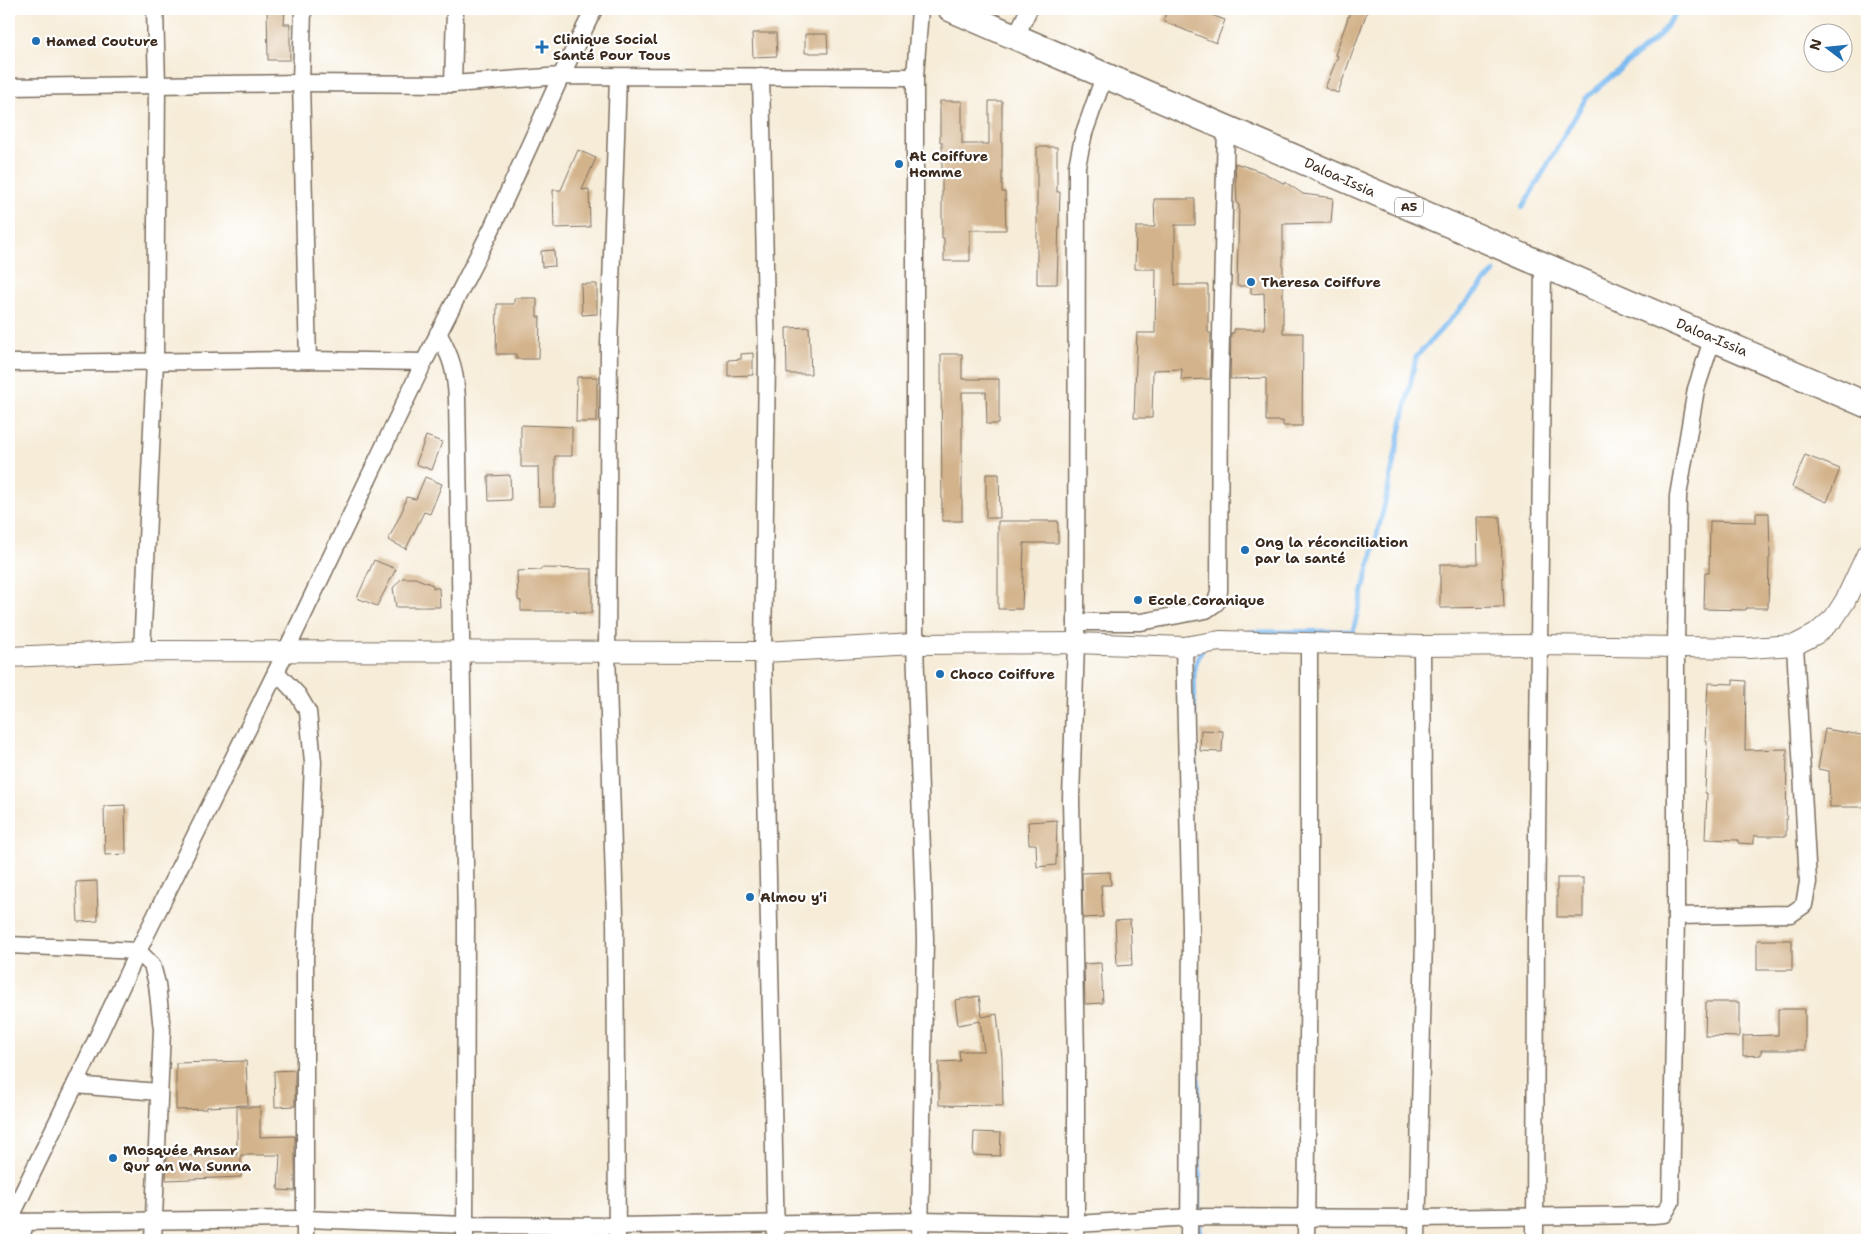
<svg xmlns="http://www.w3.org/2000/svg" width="1876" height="1249" font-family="'Shantell Sans',sans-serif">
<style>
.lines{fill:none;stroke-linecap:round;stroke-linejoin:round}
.stream{stroke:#7dbbf1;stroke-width:5}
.building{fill:#d3b38b}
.minor-casing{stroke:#7c6e5f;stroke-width:19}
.tertiary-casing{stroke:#7c6e5f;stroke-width:22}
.primary-casing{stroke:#7c6e5f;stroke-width:28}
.minor{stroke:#fff;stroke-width:16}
.tertiary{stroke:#fff;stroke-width:20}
.primary{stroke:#fff;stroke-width:25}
.poi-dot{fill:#1f6fb2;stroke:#fff;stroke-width:2}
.labels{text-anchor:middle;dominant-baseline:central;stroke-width:4.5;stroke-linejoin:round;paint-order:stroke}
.shield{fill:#fff;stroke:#766a62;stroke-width:1}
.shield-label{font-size:12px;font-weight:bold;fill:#3b2a1e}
.poi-label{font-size:14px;font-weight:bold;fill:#3b2a1e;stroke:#fff;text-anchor:start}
.street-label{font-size:14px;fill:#3b2a1e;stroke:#fff}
</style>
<rect width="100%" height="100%" fill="#fff"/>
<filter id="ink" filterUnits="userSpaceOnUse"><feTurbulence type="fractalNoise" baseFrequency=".02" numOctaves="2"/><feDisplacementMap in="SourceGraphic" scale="10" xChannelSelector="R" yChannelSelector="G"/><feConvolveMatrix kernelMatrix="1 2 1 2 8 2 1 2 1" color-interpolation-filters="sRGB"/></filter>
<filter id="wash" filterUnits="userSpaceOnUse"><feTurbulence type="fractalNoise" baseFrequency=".0096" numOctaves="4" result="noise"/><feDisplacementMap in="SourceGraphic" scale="20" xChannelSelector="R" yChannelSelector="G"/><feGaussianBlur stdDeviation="1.12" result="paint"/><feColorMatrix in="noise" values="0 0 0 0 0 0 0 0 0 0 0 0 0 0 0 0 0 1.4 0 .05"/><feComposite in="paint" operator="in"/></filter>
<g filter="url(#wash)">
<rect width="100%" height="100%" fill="#f6ecd8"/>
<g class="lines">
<g class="stream">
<polyline points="1523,207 1586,98 1659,36 1679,9"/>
<polyline points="1247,632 1353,631 1385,503 1416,357 1494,272"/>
<polyline points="1195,780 1194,667 1202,650"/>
<polyline points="1198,1063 1200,1240"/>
</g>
</g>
<g id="blocks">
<g class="building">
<polygon points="267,9 285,9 284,24 290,24 290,60 268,60"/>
<polygon points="1168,9 1196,9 1225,20 1216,43 1163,21"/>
<polygon points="1351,9 1368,9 1338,93 1325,88 1338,56 1335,55"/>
<polygon points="752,33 776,33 777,56 753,57"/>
<polygon points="805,34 827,34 828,53 805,53"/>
<polygon points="940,101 962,101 962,144 989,144 989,101 1002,101 1002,192 1005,192 1006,230 970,230 970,261 944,261 944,238 942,238 942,142 940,142"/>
<polygon points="1037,147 1057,147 1057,192 1060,192 1057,284 1037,284"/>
<polygon points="578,150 596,158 582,190 589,189 590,227 554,228 553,190 561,190"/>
<polygon points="1235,163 1262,172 1285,184 1285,182 1303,194 1333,198 1331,223 1283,224 1283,333 1303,333 1302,426 1283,426 1283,421 1266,421 1266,378 1230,379 1231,333 1234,333 1234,329 1265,329 1264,293 1251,294 1251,286 1237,286 1239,205 1237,204"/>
<polygon points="1154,199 1195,199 1195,225 1175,225 1175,285 1208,285 1208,333 1211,333 1210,379 1181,380 1182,369 1153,370 1152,418 1134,418 1137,333 1155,333 1156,269 1135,269 1136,227 1155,227"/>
<polygon points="554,250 555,266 542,267 541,251"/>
<polygon points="581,284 597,284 597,314 582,315"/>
<polygon points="514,298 537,298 537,317 540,317 539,359 516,359 516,354 496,354 497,304 514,304"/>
<polygon points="809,327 811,374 787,374 786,328"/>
<polygon points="753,353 753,375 728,376 728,360 741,359 741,354"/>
<polygon points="941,354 962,354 962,379 999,379 999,424 987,424 986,392 962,392 962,521 942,521"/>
<polygon points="577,377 597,377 597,422 576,422"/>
<polygon points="521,425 572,427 572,456 555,456 555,506 539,506 538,467 521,467"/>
<polygon points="426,436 442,442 432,470 416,464"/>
<polygon points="1805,455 1840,469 1827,502 1792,487"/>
<polygon points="986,474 999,474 1000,518 986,518"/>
<polygon points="510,475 511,500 489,501 488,476"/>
<polygon points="425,477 442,484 430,514 424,512 406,549 388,540 403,509 406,497 416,499"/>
<polygon points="1756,513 1769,513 1770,558 1769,558 1768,608 1746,608 1746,610 1704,609 1705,572 1709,572 1710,521 1756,522"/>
<polygon points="1477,517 1500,517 1504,607 1440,608 1440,564 1478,564"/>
<polygon points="998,521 1058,521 1058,543 1024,543 1022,609 998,609"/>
<polygon points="374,560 396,569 377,606 357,598"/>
<polygon points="541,568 592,569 592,613 577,613 577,611 521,611 521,601 518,600 517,571 541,570"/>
<polygon points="402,578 415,578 433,585 433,588 439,588 440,607 396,607 393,588"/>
<polygon points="1733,680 1746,681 1745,750 1787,749 1786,836 1754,836 1754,844 1738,843 1738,840 1705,839 1707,793 1705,793 1707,741 1705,741 1708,683 1733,684"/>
<polygon points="1825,729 1867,736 1867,807 1830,807 1829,771 1818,769"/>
<polygon points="1201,730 1223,731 1222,752 1200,751"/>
<polygon points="125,805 126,854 105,855 104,806"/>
<polygon points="1057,820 1056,865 1037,867 1036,844 1029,844 1028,822"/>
<polygon points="1110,872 1111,885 1101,885 1103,917 1083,918 1082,873"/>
<rect x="1557" y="878" width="26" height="39"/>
<polygon points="97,881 98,921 78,922 76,882"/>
<polygon points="1130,920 1132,965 1117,966 1115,921"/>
<rect x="1757" y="940" width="35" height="30"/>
<polygon points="1101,963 1103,1003 1085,1004 1084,964"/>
<polygon points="979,996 982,1017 997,1014 1002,1058 1003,1106 939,1105 939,1062 960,1061 959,1051 984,1051 980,1021 958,1025 955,1000"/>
<polygon points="1706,1002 1739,1002 1739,1037 1705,1036"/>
<polygon points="1778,1009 1805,1009 1805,1050 1761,1050 1761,1055 1743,1056 1743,1036 1778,1035"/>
<polygon points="246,1061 248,1105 207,1107 207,1109 176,1110 176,1063"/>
<polygon points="295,1070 295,1106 275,1107 274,1071"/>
<polygon points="237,1107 260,1107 260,1137 295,1136 295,1191 278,1190 280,1155 241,1155 241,1177 166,1180 167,1156 237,1155"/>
<polygon points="974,1132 1001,1133 1000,1156 973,1155"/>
</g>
</g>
</g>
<g filter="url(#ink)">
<use href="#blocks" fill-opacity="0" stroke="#7c6e5f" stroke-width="1"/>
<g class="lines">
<defs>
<g id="minor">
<polyline points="303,9 301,83 308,360"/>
<polyline points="920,9 915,77 915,644 925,939 920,1240"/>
<polyline points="1016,36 1029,9"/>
<polyline points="761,76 767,360 763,652 776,1240"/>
<polyline points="453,84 455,9"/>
<polyline points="9,87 301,83 453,84 561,76 915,77"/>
<path d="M438,333C452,358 455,370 457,398L466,923L465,1240"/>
<polyline points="9,363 308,360 424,362"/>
<polyline points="1076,622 1141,622 1206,610 1216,603 1219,591 1220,378 1226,127"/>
<polyline points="1184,647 1191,929 1189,1240"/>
<polyline points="142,651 155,362 157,85 155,9"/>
<polyline points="276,672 298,695 308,712 313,762 305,958 305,1240"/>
<polyline points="1676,916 1791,914 1804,905 1808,882 1795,645"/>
<polyline points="9,945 138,951 152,965 157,984 162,1030 153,1240"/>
<polyline points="75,1085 158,1092"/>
<polyline points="9,1221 75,1085 138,951 276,672 424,362 492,228 561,76 594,9"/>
<polyline points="9,1222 305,1219 465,1225 617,1226 920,1221 1076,1224 1191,1217 1417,1218 1653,1215 1664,1214 1671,1202 1676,916 1676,647 1678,496 1696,389 1713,337"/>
<polyline points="20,1240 26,1222"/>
<polyline points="617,1240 615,914 607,651 609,345 618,77"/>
<polyline points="1076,1240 1076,1058 1071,799 1076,643 1077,166 1084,133 1105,74"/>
<polyline points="1306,1240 1309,939 1309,644"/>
<polyline points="1417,1240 1424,937 1422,646"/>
<polyline points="1535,1240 1536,932 1543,266"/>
</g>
<polyline id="tertiary" points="9,657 142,651 763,652 915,644 1076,643 1184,647 1220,641 1422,646 1539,645 1750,648 1795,645 1816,634 1834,618 1845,601 1867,554"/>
<polyline id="primary" points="951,9 1867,405"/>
</defs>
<use href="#minor" class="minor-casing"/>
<use href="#tertiary" class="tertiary-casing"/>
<use href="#primary" class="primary-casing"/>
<use href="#minor" class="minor"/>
<use href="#tertiary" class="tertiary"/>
<use href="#primary" class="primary"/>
</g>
</g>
<g class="poi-dot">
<circle cx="36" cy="41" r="5"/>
<path d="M539.5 39.5h5v5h5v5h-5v5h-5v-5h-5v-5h5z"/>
<circle cx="899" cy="164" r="5"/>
<circle cx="1251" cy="282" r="5"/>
<circle cx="1245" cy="550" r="5"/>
<circle cx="1138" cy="600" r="5"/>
<circle cx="940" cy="674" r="5"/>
<circle cx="750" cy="897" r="5"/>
<circle cx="113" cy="1158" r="5"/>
</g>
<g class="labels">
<rect class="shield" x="1395" y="197.5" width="28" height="19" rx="4"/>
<g class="shield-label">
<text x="1409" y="207">A5</text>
</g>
<g class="poi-label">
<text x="553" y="39">Clinique Social<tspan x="553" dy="16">Santé Pour Tous</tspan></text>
<text x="46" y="41">Hamed Couture</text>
<text x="909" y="156">At Coiffure<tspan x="909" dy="16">Homme</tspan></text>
<text x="1261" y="282">Theresa Coiffure</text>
<text x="1255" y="542">Ong la réconciliation<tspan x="1255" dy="16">par la santé</tspan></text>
<text x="1148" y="600">Ecole Coranique</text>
<text x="950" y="674">Choco Coiffure</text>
<text x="760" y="897">Almou y'i</text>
<text x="123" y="1150">Mosquée Ansar<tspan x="123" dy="16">Qur an Wa Sunna</tspan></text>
</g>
<g class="street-label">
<text transform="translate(1340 177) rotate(24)">Daloa-Issia</text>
<text transform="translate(1712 337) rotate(23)">Daloa-Issia</text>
</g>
</g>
<rect width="1876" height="1249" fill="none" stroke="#fff" stroke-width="30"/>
<g transform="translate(1828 48) rotate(286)"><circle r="24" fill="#ffffff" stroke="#b1aaa5"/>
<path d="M0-4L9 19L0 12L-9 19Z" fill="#1f6fb2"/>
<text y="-8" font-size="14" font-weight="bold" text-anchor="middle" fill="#3b2a1e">N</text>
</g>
</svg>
